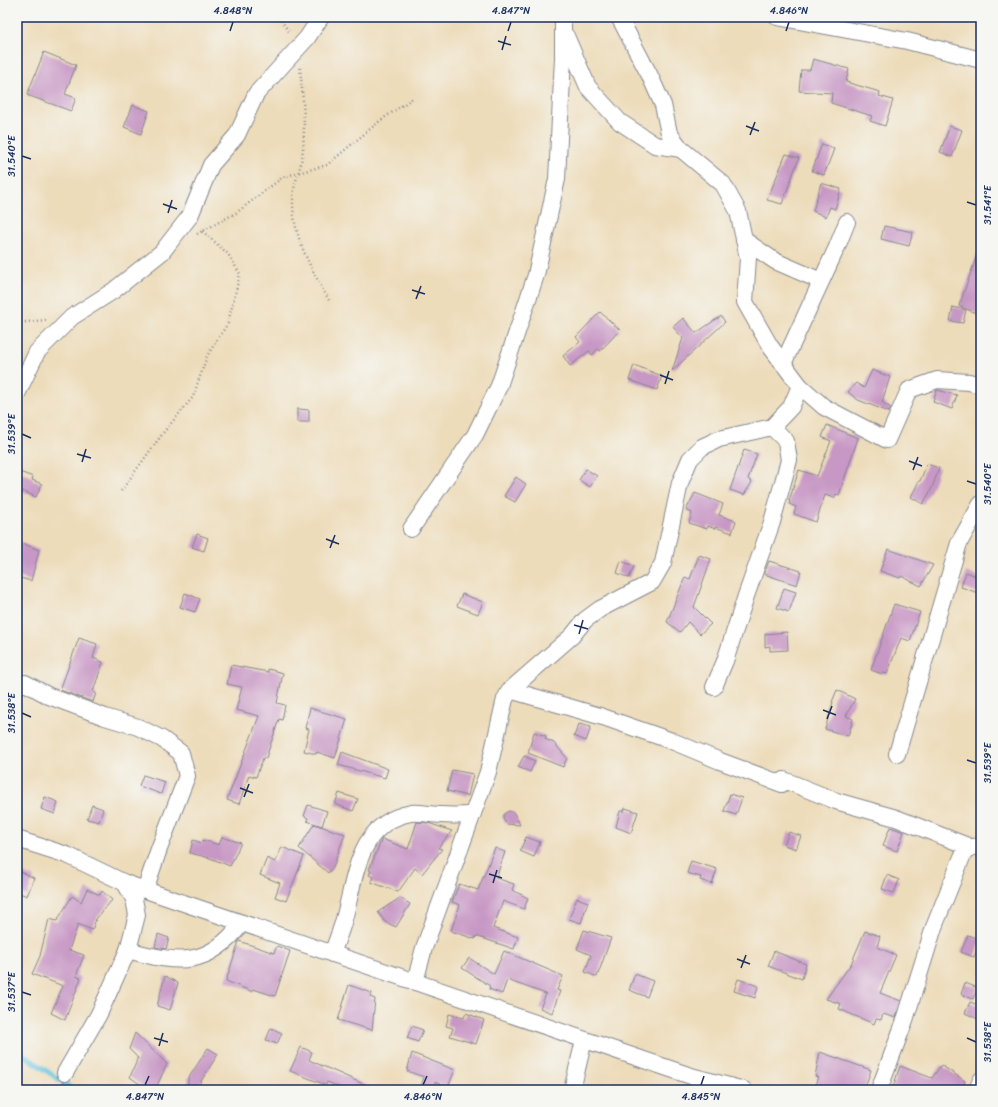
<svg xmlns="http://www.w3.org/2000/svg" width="998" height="1107" font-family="Sriracha,sans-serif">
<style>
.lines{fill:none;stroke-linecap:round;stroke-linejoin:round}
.stream{stroke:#5ec1dc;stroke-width:5}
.building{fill:#c797c5}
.minor-casing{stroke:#84868c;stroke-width:18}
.path{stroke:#84868c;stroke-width:2.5;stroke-dasharray:1 3;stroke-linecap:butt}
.minor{stroke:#fff;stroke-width:16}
.ticks{fill:none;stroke:#1b2f5e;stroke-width:1.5}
.neatline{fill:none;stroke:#1b2f5e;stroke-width:1.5}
.ticks-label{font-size:10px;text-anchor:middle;fill:#1b2f5e}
</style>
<rect width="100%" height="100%" fill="#f6f6f2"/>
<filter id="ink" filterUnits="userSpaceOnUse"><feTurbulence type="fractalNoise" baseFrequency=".025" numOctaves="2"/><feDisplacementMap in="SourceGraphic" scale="8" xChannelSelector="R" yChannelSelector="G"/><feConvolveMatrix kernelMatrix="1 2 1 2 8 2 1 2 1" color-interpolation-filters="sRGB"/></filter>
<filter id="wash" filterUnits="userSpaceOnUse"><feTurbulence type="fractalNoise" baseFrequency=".012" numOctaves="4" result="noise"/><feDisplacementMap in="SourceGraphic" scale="16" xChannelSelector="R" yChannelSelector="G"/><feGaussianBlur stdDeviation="0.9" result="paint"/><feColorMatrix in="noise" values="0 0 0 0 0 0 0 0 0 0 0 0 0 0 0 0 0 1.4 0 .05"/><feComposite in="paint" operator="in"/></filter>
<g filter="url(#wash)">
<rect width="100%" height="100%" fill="#eddcba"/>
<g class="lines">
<polyline class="stream" points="17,1050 74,1090"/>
</g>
<g id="blocks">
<g class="building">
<polygon points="44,52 76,65 65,94 76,98 71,111 27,95"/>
<polygon points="813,59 849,69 846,82 880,92 879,96 893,100 885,126 870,121 872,116 831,103 832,93 799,91 801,70 810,70"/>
<polygon points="133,105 149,111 141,134 124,127"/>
<polygon points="950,126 962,130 952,157 940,152"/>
<polygon points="822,144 834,149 824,175 812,171"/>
<polygon points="786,154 799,158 782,204 767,200"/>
<polygon points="821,183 841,189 835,209 830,207 826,217 813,211"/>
<polygon points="884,226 913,232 909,246 881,239"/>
<polygon points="979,249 981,250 981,315 959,306"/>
<polygon points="953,307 966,310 963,323 950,321"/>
<polygon points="600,312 620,330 600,351 598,349 592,355 589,351 570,366 563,356 580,342 576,337"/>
<polygon points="721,316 725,322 672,371 683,338 673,327 683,318 696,333"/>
<polygon points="634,365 662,376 657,390 629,380"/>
<polygon points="872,370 890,377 882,402 891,408 889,412 858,400 848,392 856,383 864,388"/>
<polygon points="937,390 957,395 952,409 933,402"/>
<polygon points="297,409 309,410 309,422 297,422"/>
<polygon points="827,425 858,438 839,495 836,494 834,498 825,495 816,522 794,514 796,507 789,504 790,501 789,501 799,470 817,476 831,441 822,437"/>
<polygon points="744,450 757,454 748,479 752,482 744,495 730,490"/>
<polygon points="927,464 939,468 932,488 923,504 911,497 919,481 920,481"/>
<polygon points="586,469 597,476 590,487 579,480"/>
<polygon points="17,471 33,477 32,480 42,484 36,497 17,489"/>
<polygon points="516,477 526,484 515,502 504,496"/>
<polygon points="695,493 723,504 719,515 736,521 732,533 715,527 715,529 708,526 707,529 689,523 692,513 686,510"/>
<polygon points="197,534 208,538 204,551 192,547"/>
<polygon points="17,541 39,550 31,581 17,577"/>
<polygon points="888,549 933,565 921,586 901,576 900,578 880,571"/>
<polygon points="699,555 711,559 694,607 711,624 700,634 688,622 680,632 667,622 685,577 690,579"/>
<polygon points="621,561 634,566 629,578 617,573"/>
<polygon points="769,561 801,571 797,585 764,574"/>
<polygon points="966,572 981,578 981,594 961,587"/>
<polygon points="784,588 796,592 789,612 777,608"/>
<polygon points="185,593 200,599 195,612 180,607"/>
<polygon points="462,594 483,602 478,614 457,606"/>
<polygon points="894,604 920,612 910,641 901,638 887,674 882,673 882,674 871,670"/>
<polygon points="787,632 788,650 770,651 770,646 765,647 765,634"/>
<polygon points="79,638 97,644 93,658 103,662 93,692 96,693 93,702 60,690"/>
<polygon points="231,665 268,672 268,669 283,673 277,703 285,705 282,720 279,719 266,758 263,758 256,777 249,775 239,804 227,800 259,716 236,710 242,687 227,684"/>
<polygon points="837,690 855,699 846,716 853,719 848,736 825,729 833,702 832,702"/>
<polygon points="310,708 347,719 335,758 317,752 316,754 304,751 309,729 305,728"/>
<polygon points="579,724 591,727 586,741 574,736"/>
<polygon points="534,732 546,736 545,739 554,743 567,758 563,767 528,753"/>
<polygon points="342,752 388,769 385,778 338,765"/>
<polygon points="524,756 535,761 530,772 518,767"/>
<polygon points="452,770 473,774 468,796 447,791"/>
<polygon points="143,775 165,782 161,794 139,786"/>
<polygon points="339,793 358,799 353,811 335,804"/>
<polygon points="730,794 742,798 736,815 724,811"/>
<polygon points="45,797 58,802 55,814 41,809"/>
<polygon points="92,805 103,809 99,822 87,819"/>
<polygon points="308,805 327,811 322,826 307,821 308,818 304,816"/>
<polygon points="625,808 638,812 631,833 616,827 620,811 624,811"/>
<polygon points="509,811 514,813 520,825 507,824 504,821 503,817 505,813"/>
<polygon points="417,822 428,823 452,831 438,848 442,849 422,874 415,868 398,892 371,882 373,877 369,875 371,871 369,870 381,841 382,839 408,849"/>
<polygon points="314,824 345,834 333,867 328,873 299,848"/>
<polygon points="890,827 904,832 897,851 883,846"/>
<polygon points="789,832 801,836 796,849 784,845"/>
<polygon points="222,837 241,843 230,866 210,858 190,853 193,840 202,843 203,840 219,845"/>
<polygon points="526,837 540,842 534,857 520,851"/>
<polygon points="282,847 304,856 286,901 275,897 280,883 260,875 267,858 275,862"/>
<polygon points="495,848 505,852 496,878 514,884 512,890 528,898 524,909 503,901 493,928 518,937 514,949 476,936 475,939 451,931 460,905 452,902 459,884 478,890"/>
<polygon points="691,861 717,869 712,884 700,880 701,877 687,873"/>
<polygon points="17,870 34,878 27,896 17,892"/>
<polygon points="887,875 899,880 894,893 882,889"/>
<polygon points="87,889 100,895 102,891 112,900 96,919 92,930 78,924 69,950 84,955 76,976 81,978 65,1020 51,1013 63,986 32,974 40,956 49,919 57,921 72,896 81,902"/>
<polygon points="400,898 410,904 396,927 385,922 378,912"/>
<polygon points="577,898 588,902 581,923 569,919"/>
<polygon points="584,930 611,938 597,977 585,972 591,955 577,949"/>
<polygon points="865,931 880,936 877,947 896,955 880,993 901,1001 896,1018 883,1014 881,1020 876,1019 874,1024 839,1009 841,1004 826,999 851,964"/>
<polygon points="158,934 169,938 166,949 155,947"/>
<polygon points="968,935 981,940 974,957 961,952"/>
<polygon points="239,941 274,953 277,946 290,951 275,996 253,989 253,992 226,981"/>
<polygon points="504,951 563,976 557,990 560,991 552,1013 540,1008 546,994 507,980 502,994 489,989 490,986 462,968 469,958 494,974"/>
<polygon points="774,951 806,964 802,979 768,966"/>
<polygon points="635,974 653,981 647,997 629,990"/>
<polygon points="165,976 178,983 170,1010 157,1006"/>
<polygon points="738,979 758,986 755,998 734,991"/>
<polygon points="965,983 978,988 973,999 961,994"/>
<polygon points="349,985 372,993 370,997 375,999 372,1030 338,1020"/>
<polygon points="970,1002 981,1006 978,1019 965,1013"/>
<polygon points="466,1013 484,1020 476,1044 450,1036 453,1028 446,1026 449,1014 464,1018"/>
<polygon points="412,1026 423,1030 418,1042 407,1038"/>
<polygon points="271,1028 282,1033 277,1044 266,1040"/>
<polygon points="135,1033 167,1064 155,1090 148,1090 130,1077 138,1058 129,1049"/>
<polygon points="301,1047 312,1052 309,1060 377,1090 346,1090 327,1082 326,1085 290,1071"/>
<polygon points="208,1048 218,1054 196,1089 188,1084 188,1079"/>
<polygon points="820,1052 871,1070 864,1090 813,1090 818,1077 815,1076"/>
<polygon points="412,1053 455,1070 448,1087 435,1082 432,1090 420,1090 424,1077 407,1071"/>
<polygon points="941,1065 965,1081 962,1090 892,1090 900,1066 932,1078"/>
</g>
</g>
</g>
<g filter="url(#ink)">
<use href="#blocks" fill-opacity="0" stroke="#84868c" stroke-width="1"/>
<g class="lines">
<defs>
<g id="minor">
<polyline points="619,17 650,76 663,105 669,133 681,149 723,184 738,211 748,258 745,302 770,346 800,386 824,407 887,440 909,390 937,380 969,382 981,385"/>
<polyline points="777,17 907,41 981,60"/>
<polyline points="566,36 588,87 620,122 655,145 681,149"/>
<polyline points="744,240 775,261 821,281"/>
<polyline points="783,364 837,247 847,222"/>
<polyline points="17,394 37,352 72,317 113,291 162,252 190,216 211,165 237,135 256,94 307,38 321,17"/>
<polyline points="411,529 475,435 499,386 536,275 557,179 563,58 563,17"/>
<polyline points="17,686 25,683 49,696 105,717 138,727 162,739 181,753 187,776 159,849 145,890"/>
<polyline points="714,687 725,661 746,596 772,522 789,460 786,441 772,427"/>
<polyline points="510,690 603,717 672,741 720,761 782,784"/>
<polyline points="897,754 959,543 981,504"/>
<polyline points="784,780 836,801 896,818 970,847"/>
<polyline points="17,839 67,855 125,883 691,1076 744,1090"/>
<path d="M128,950C178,964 208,968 242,923"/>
<path d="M332,954C336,942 341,931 344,919C356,877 357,823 411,813C420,812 432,815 441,815C452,816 462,815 472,815"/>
<polyline points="415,982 424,948 488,772 505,699 510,690 572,636 585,620 600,609 652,582 663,563 680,483 690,459 702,447 719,439 772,427 791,407 800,386"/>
<polyline points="65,1073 99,1014 128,950 137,915 134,899 125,883"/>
<polyline points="572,1090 584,1040"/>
<path d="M879,1090L905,1020L934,927L962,857C966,848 972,845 981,848"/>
<polyline points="977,1090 981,1080"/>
</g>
</defs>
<use href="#minor" class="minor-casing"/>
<g class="path">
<polyline points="279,17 290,33"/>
<path d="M300,68C303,97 306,128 302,157C300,171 293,185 293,199C292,237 312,270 330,302"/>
<polyline points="197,234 236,213 283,177 327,165 381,120 413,98"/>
<polyline points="17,323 46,320"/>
<polyline points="121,491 163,433 193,397 207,356 228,323 240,274 228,254 200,229"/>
</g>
<use href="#minor" class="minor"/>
</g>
</g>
<path class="ticks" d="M230,31L233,22M508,31L511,22M786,31L789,22M498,41L511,45M502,50L506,36M746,126L759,131M750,135L755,122M22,156L31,159M967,202L976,205M163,204L177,209M168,213L172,200M412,290L425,294M416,299L421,286M660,375L673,380M665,384L669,371M22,434L31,438M77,454L91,458M909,461L922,466M82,462L86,449M913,470L918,457M967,481L976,484M326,539L339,544M330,548L335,535M574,625L588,629M579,634L583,620M823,710L836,715M22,713L31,717M827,719L832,706M967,760L976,763M240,788L253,793M244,797L249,784M489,874L502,878M493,883L497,870M737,959L750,964M741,968L746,955M22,992L31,995M154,1038L168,1042M967,1038L976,1042M159,1046L163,1033M145,1085L149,1076M423,1085L427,1076M701,1085L704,1076"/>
<rect width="998" height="1107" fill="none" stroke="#f6f6f2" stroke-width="44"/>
<rect x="22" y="22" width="954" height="1063" class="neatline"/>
<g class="ticks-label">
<text x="233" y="14">4.848°N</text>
<text x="511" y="14">4.847°N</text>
<text x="789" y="14">4.846°N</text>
<text transform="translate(11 156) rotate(-90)" y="4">31.540°E</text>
<text transform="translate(987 205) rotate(-90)" y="4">31.541°E</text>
<text transform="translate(11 434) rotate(-90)" y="4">31.539°E</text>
<text transform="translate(987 484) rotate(-90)" y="4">31.540°E</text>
<text transform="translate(11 713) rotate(-90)" y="4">31.538°E</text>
<text transform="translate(987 763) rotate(-90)" y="4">31.539°E</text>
<text transform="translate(11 992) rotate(-90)" y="4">31.537°E</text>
<text transform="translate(987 1042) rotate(-90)" y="4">31.538°E</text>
<text x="145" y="1100">4.847°N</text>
<text x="423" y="1100">4.846°N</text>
<text x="701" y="1100">4.845°N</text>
</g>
</svg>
